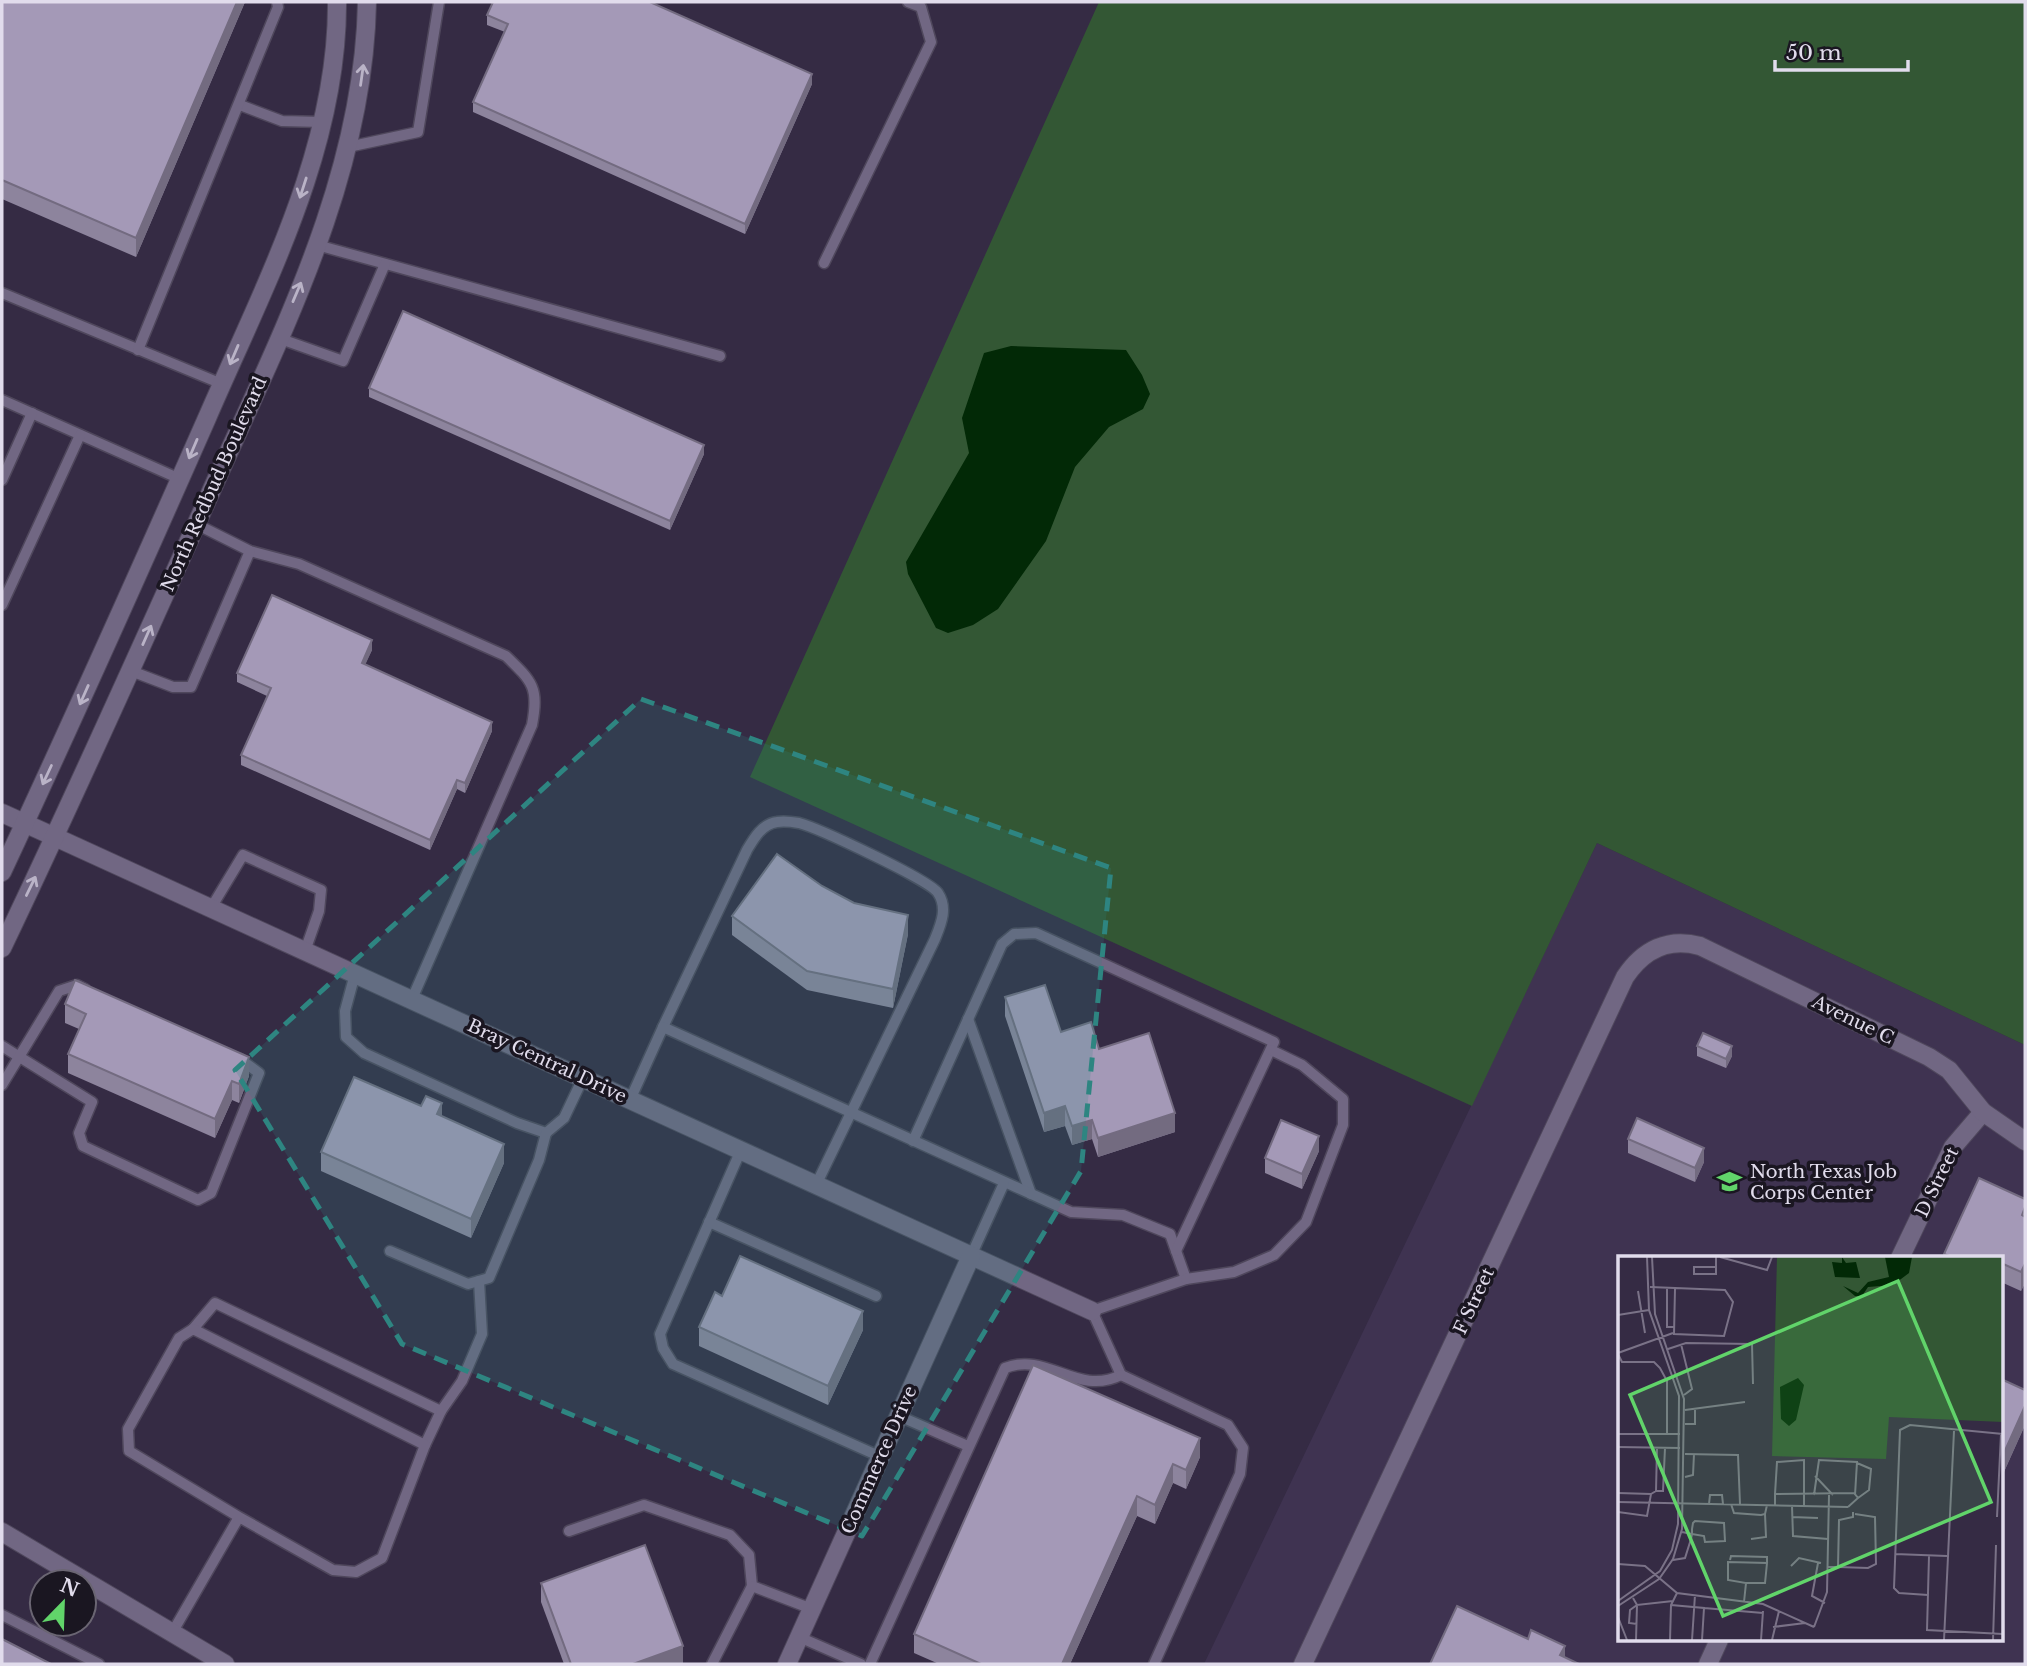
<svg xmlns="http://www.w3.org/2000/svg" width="2027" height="1666" font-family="'Libre Baskerville',serif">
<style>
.built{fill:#3f3351;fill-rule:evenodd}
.green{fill:#335734}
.water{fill:#022906}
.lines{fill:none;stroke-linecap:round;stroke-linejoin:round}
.service-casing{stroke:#4f475c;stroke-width:13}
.minor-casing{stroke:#4f475c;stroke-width:20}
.tertiary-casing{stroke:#4f475c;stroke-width:20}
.service{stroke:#716783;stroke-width:10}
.minor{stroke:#716783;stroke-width:18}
.tertiary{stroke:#716783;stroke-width:18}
.wall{fill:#8d849d}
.shaded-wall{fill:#736b80}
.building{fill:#a499b7;stroke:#736b80;stroke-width:2}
.oneway{stroke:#bab3c7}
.marked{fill:#2e8581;fill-opacity:0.2;stroke:#2e8581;stroke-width:5;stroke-dasharray:14 9;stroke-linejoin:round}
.labels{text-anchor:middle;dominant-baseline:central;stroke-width:7;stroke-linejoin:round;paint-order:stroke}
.street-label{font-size:18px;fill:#e1dcec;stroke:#1a1621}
.poi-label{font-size:18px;fill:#e1dcec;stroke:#1a1621;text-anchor:start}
.inset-road{fill:none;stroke:#7a7287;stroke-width:2}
.view{fill:#61d46a;fill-opacity:0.15;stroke:#61d46a;stroke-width:3.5}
.inset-edge{fill:none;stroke:#e1dcec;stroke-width:3.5}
</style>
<rect width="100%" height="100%" fill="#352b44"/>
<path class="built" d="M1597,843L2025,1045V1664H1204ZM1619,1258H2001V1640H1619Z"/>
<polygon class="green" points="1099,2 2025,2 2025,1045 1597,843 1472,1106 750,777"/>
<polygon class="water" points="1011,346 1126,350 1142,375 1150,394 1143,409 1109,427 1075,467 1046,541 998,609 973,625 948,633 936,628 908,574 906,562 969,453 962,418 984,353"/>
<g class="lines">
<defs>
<g id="service">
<polyline points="240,105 282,121 322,122"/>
<polyline points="348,147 418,132 439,2"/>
<polyline points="317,245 720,356"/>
<polyline points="824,263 931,42 921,7 908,2"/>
<polyline points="2,293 222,384"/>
<polyline points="278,338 343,361 385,264"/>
<polyline points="138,350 278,7 277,2"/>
<polyline points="2,400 180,479"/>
<polyline points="2,480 32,413"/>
<path d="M196,524L250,551L299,564L506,656C533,682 539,688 532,725L412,999"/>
<polyline points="2,605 80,435"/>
<polyline points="131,671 173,687 191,687 250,551"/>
<polyline points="211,908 243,855 321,890 319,911 305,951"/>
<polyline points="355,974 345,1011 346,1037 364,1053 517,1123 546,1133 564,1118 583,1078"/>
<polyline points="968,1019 1031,1194"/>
<path d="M663,1027L747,850C754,838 762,824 777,822C783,821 793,822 799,823C818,828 930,880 938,893C948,908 941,924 935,939L816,1185"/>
<polyline points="2,1046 92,1102 79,1133 83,1146 198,1200 211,1193 259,1073 240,1059"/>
<polyline points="2,1085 59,991 77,985 85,989"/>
<path d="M630,1100L663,1027L1071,1212L1123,1215L1170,1234L1186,1279L1092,1311L1121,1375C1077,1397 1047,1351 1005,1368L870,1664"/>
<polyline points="913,1141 1002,944 1014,934 1036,933 1274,1042 1176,1251"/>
<polyline points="741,1150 660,1334 663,1348 673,1364 881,1457"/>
<polyline points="709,1222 876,1296"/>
<polyline points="390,1251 468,1284 489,1278 539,1160 546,1133"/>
<polyline points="971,1256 1004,1183"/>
<polyline points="1186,1279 1234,1272 1274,1255 1306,1222 1343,1125 1343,1099 1302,1065 1271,1050"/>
<polyline points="193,1329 215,1303 441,1411 425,1445"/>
<polyline points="1121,1375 1228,1425 1243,1448 1240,1474 1154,1664"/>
<polyline points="441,1411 462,1381 482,1334 479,1281"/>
<polyline points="899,1416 968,1446"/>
<polyline points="569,1531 644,1505 730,1535 749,1555 752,1586 812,1609"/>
<polyline points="2,1615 99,1664"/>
<polyline points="172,1633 239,1517 129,1451 128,1429 179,1338 193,1329 425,1445 382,1558 356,1572 333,1570 239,1517"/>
<polyline points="799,1637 861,1664"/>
<polyline points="712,1664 752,1586"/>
</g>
<g id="minor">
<polyline points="55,837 1092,1311"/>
<polyline points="1900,1258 1953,1147 1983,1112"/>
<polyline points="2,1532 225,1664"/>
<polyline points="787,1664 971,1256"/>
<path d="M1303,1664L1625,977C1643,950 1668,937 1700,946L1929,1057L1949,1070L1983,1112L2025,1141"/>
<polyline points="1708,1664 1719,1640"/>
</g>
<g id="tertiary">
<polyline points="2,813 55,837"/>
<path d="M2,872C72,722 140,570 207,418C264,286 338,149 337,2"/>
<path d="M2,948C74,798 141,647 209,496C279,338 364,178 367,2"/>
</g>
</defs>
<use href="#service" class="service-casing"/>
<use href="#minor" class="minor-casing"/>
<use href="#tertiary" class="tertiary-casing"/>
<use href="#service" class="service"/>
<use href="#minor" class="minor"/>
<use href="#tertiary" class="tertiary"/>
</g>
<g class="wall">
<polygon points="2,2 245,2 136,257 2,199"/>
<polygon points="487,15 812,84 745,234 473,112 473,102 505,32 487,25"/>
<polygon points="369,388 704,454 670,530 369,397"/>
<polygon points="372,650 365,664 492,731 465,793 457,789 430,850 241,765 241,755 267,696 237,682 237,673"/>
<polygon points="822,886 908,934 893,1008 807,990 732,935 732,916"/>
<polygon points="1005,997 1061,1032 1099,1049 1175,1132 1098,1157 1092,1139 1072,1145 1065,1126 1044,1132 1005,1016"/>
<polygon points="65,1004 249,1076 239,1103 232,1100 215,1138 68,1073 68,1054 79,1029 65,1023"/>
<polygon points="1697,1046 1732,1056 1726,1068 1697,1056"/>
<polygon points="442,1116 504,1163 471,1238 321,1171 321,1152"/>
<polygon points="1628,1139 1704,1162 1695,1182 1628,1153"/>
<polygon points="1319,1151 1302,1189 1265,1173 1265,1158"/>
<polygon points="2025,1199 2025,1283 2021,1291 2001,1282 2001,1258 1944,1258 1944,1254"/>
<polygon points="722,1296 863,1330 828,1405 699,1346 699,1327"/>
<polygon points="1033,1365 1200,1457 1186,1489 1173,1483 1155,1524 1137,1516 1070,1664 939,1664 914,1653 914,1634"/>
<polygon points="2001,1379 2025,1390 2025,1425 2003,1474 2001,1473"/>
<polygon points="541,1583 683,1664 564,1664 541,1602"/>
</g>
<g class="shaded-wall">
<polygon points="237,2 245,2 136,257 136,238"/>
<polygon points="812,74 812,84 745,234 745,224"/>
<polygon points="704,445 704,454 670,530 670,521"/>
<polygon points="372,640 372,650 362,672 362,663"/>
<polygon points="492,722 492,731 465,793 465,783"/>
<polygon points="457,780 457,789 430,850 430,840"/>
<polygon points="908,915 908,934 893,1008 893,989"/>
<polygon points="1732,1046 1732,1056 1726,1068 1726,1059"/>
<polygon points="249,1057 249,1076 239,1103 239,1084"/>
<polygon points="232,1081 232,1100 215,1138 215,1119"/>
<polygon points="442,1103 442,1122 437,1114"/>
<polygon points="1065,1106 1065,1126 1044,1132 1044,1113"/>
<polygon points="1175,1113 1175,1132 1098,1157 1098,1138"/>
<polygon points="1092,1120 1092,1139 1072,1145 1072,1126"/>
<polygon points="1319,1136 1319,1151 1302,1189 1302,1174"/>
<polygon points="504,1144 504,1163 471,1238 471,1219"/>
<polygon points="1704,1148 1704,1162 1695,1182 1695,1168"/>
<polygon points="2025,1264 2025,1283 2021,1291 2021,1272"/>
<polygon points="863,1311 863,1330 828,1405 828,1386"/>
<polygon points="2025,1406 2025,1425 2003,1474 2003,1455"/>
<polygon points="1200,1438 1200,1457 1186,1489 1186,1470"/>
<polygon points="1173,1464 1173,1483 1155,1524 1155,1505"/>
<polygon points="1137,1496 1137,1516 1070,1664 1062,1664"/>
<polygon points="683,1646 683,1664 633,1664"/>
<polygon points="1565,1646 1565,1664 1560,1655"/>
</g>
<g class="building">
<polygon points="2,2 237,2 136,238 2,180"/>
<polygon points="493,2 650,2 812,74 745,224 473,102 508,24 487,15"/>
<polygon points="403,311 704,445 670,521 369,388"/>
<polygon points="272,595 372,640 362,663 492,722 465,783 457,780 430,840 241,755 271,688 237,673"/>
<polygon points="777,854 822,886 854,903 908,915 893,989 807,971 732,916"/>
<polygon points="75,980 249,1057 239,1084 232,1081 215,1119 68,1054 86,1014 65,1004"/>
<polygon points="1045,985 1061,1032 1091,1022 1099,1049 1149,1033 1175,1113 1098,1138 1092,1120 1072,1126 1065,1106 1044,1113 1005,997"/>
<polygon points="1703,1033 1732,1046 1726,1059 1697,1046"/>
<polygon points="354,1077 421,1106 426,1096 442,1103 437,1114 504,1144 471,1219 321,1152"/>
<polygon points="1637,1118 1704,1148 1695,1168 1628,1139"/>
<polygon points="1281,1120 1319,1136 1302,1174 1265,1158"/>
<polygon points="1979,1178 2025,1199 2025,1207 2022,1215 2025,1217 2025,1264 2021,1272 2001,1263 2001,1258 1954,1258 1944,1254"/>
<polygon points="740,1256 863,1311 828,1386 699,1327 715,1292 722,1296"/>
<polygon points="1033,1365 1200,1438 1186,1470 1173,1464 1155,1505 1137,1496 1062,1664 981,1664 914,1634"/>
<polygon points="2001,1379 2025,1390 2025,1406 2003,1455 2001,1454"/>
<polygon points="645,1545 683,1646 633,1664 571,1664 541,1583"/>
<polygon points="1457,1606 1528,1639 1531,1630 1565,1646 1560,1655 1579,1664 1430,1664"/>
<polygon points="2,1639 51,1664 2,1664"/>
</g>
<defs><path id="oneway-shaft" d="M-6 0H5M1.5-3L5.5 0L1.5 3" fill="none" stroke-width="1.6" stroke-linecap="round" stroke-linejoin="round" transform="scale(1.75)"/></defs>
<g class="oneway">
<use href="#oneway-shaft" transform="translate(362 75) rotate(-82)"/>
<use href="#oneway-shaft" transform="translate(303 188) rotate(108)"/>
<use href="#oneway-shaft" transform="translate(297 292) rotate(-67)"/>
<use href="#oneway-shaft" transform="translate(234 355) rotate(113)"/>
<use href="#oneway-shaft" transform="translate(193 449) rotate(113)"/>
<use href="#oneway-shaft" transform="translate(147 635) rotate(-66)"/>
<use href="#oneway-shaft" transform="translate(84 695) rotate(114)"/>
<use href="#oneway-shaft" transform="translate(47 775) rotate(115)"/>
<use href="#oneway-shaft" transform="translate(31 886) rotate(-64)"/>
</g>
<path class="marked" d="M641,699L1111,868L1081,1171L862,1536L402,1344L235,1070Z"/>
<defs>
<symbol id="school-bare" viewBox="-9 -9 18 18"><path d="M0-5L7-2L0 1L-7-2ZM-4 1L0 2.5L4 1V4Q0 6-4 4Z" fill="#61d46a" stroke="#1a1621" stroke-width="2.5" paint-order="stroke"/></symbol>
</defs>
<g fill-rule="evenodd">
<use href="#school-bare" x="1712" y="1164" width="35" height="35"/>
</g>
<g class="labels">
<g class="street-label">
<text transform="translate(214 484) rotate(-66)">North Redbud Boulevard</text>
<text transform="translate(1853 1020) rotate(26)">Avenue C</text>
<text transform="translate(547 1061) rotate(25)">Bray Central Drive</text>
<text transform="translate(1937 1182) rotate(-64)">D Street</text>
<text transform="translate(1474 1301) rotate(-65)">F Street</text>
<text transform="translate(879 1460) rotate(-66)">Commerce Drive</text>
</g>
<g class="poi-label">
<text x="1750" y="1172">North Texas Job<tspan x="1750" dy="21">Corps Center</tspan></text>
</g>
</g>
<g transform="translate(1618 1256)">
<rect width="385" height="385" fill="#352b44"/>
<path d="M159,1H385V166L271,161L268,203L154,200Z" fill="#335734"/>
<path d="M224,1L228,7L238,6L242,22L217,21L214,6L224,7ZM267,1H294L291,17L275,29L250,31L244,40H237L225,30L240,37L250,26L271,21ZM180,122L186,129L178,164L171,170L163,163L162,131Z" fill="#022906"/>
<path class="inset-road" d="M102,1L149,14L154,1M98,11H76V18H98V1M32,31L107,34L115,46L106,80L56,78L57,33M49,33V71H56M20,35L27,77M0,59L31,54M63,88L74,133L66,139M50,93L68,87L134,88L135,128M0,97L55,77M0,98L4,106H36L42,112L49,125V178M67,154L127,146M67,168H77V152M0,178H62M0,191L62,192M67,198L120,199L122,248M239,207L253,213L251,234L240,242M197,220L215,239M67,221L75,219L76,198M38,235H45L47,192M0,237L33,238M157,238L159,206L186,204V250M196,239L201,204L239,206L237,239M0,246L230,251M91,248L92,239H104L105,248M113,248L116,257L143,259L147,258L149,249M157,249V238L236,237L240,242L230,251M174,250L175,280L210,283M0,256L29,260L33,238L38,235L39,192M174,261L200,262M379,261L383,178M133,283L148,281L147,258M277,298L329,300M311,300L309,374L385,378M55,304L67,302L73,283L74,278V273L75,267L77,265L106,267L107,285L87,286L86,280L74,278L64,276M112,304L113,300L149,301V307M200,307L194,340L207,347M0,308L27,310L59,337L145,348L196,371M173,310L181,302L203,307M209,311H220L221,264L235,261V256M220,311L250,312L258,308L257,261L237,258M310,339L281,337L276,332L282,174L292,169L385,178M15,342L19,349L55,345M0,345L42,315L54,294L60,268L61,140L31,54L29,1M126,346L128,327L110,324V306L149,307L147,327H128M53,349L86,352L84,384M0,350L41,323L55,303L64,273L66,143L37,58L34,1M86,352L145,357M0,361L9,384M19,368L11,367L12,354L19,349M155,371L187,367M196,371L209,336L211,239M18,384L19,349M52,384L53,349L59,337M74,384L77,339M143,384L145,355M154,384L161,355M326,384L336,175M375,384L378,289"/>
<path class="view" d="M280,25L373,246L105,360L12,139Z"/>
<rect width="385" height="385" class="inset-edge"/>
</g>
<rect width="2027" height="1666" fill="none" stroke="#e1dcec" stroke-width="7"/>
<g transform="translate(63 1603) rotate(23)"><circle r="33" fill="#1a1621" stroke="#6a6572" stroke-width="2"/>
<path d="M0-5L12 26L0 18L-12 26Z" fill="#61d46a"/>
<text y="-10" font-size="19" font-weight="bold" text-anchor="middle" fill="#e1dcec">N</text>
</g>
<path d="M1775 60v10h133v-10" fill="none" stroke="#e1dcec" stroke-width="3.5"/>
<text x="1786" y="60" font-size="21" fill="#e1dcec" stroke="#1a1621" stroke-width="5" paint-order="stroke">50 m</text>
</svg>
